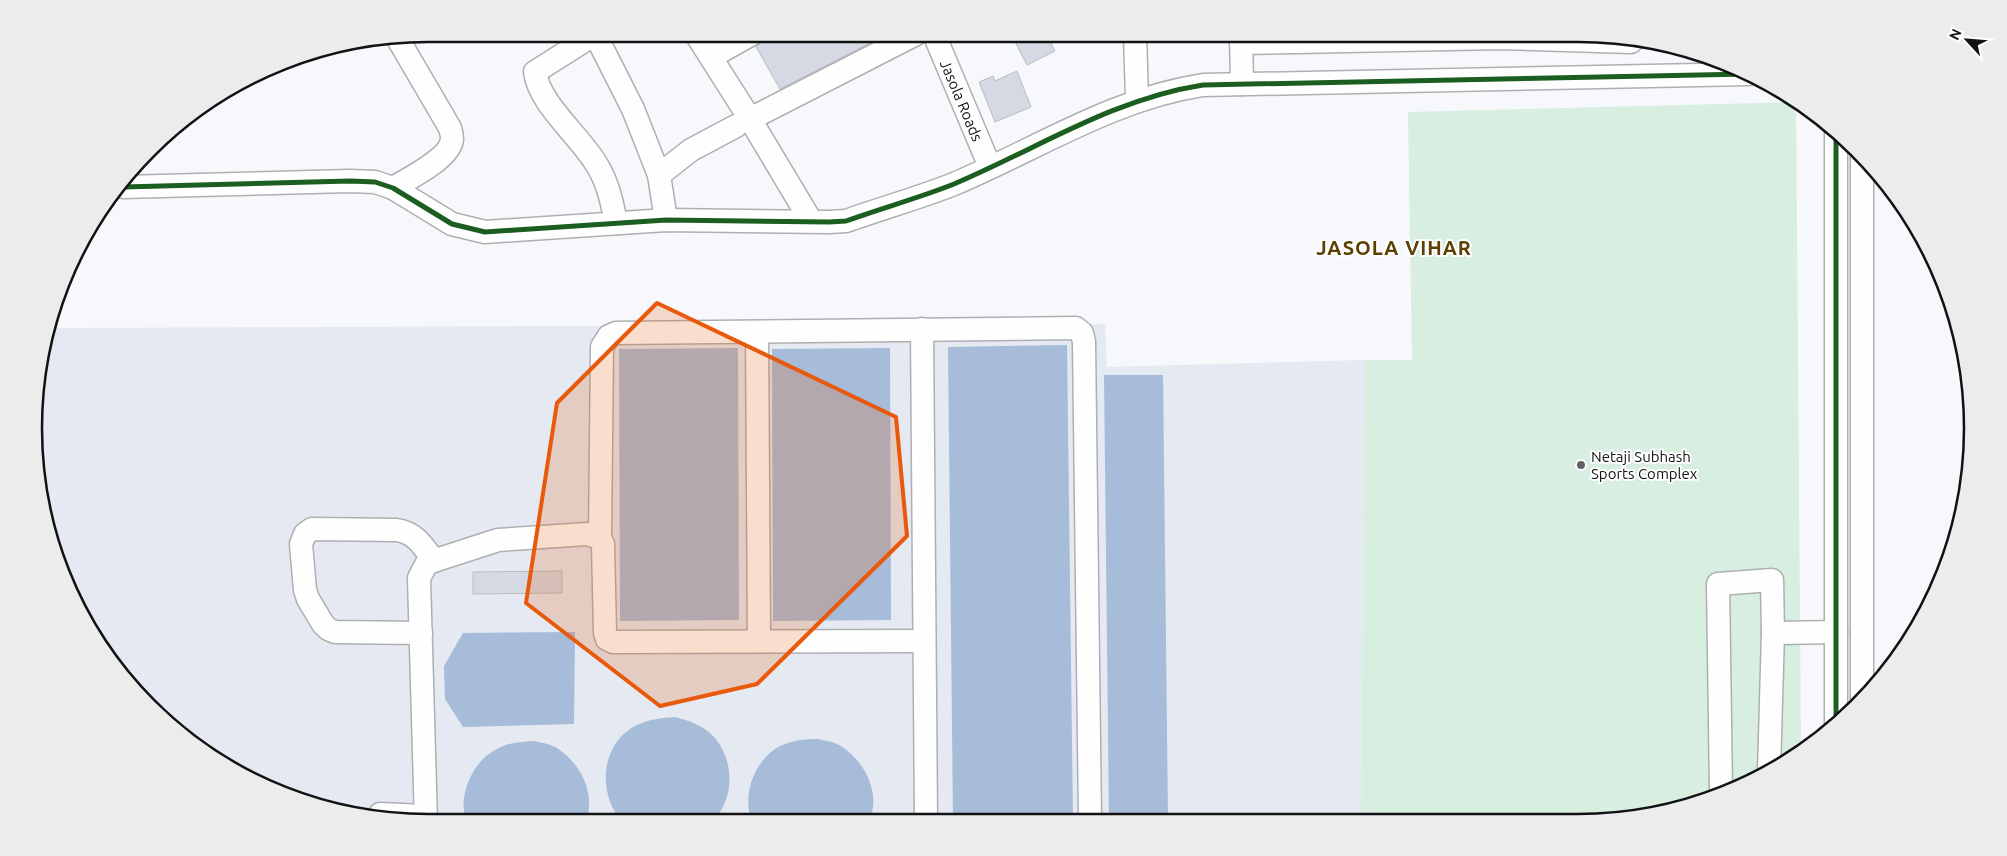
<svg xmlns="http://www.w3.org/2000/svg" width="2007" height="856" font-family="Ubuntu,sans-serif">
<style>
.built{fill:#e5e9f1}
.green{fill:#d7eee1}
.water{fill:#a6bcd8}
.building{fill:#d4d9e3;stroke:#babcbd}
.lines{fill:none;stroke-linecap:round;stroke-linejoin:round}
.minor-casing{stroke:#aeafb1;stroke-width:25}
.minor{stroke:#fefefe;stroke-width:22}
.cycleway-casing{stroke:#fff;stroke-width:8}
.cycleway{stroke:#1b5e20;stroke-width:5}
.marked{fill:#e8590c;fill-opacity:0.2;stroke:#e8590c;stroke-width:4;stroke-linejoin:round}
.poi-dot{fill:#616265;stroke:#fff;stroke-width:2}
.labels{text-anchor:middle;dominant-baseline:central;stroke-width:4;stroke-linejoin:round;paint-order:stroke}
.street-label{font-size:15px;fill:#111214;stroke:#fff}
.poi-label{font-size:15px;fill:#111214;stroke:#fff;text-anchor:start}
.district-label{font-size:20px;font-weight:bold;letter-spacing:1px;fill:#5d3f03;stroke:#fff}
.rim{fill:none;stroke:#111214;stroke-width:2.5}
</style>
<rect width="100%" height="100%" fill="#f6f8fb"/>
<polygon class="built" points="1105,324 1107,367 1364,360 1361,820 428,822 301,801 231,770 168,725 86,625 41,505 34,428 41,351 50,328"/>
<polygon class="green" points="1796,102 1801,750 1753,782 1631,819 1361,820 1364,360 1412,360 1408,112"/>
<g class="water">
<polygon points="1067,345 1073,820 953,821 948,347"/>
<polygon points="738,348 739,620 620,621 619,349"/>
<polygon points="890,348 891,620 773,621 772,349"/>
<polygon points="1104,375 1163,375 1168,820 1109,820"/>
<polygon points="575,632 574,724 463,727 445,699 444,666 463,633"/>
<path d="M675,717C689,721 703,725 713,736C735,760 735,798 713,821L622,822C597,793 600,743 637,725C650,719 661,718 675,717Z"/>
<path d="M818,739C826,741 835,742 841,746C864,761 882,793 869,821H752C741,795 755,759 780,746C793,740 805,739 818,739Z"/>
<path d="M535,741C542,743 550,744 557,748C581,764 596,793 586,822H467C456,797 473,760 497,749C509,742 521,742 535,741Z"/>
</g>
<g class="building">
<polygon points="765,34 888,34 780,89 756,47 763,41"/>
<polygon points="1011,34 1046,34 1055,51 1027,65"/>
<polygon points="1017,71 1031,107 995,122 979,82 993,76 995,81"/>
<polygon points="562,571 562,593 473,594 473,572"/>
</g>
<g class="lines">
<defs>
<g id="minor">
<path d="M595,34L535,72C539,104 580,136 597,165C608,183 612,202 616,223"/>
<polyline points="595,34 633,109 659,175 666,220"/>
<polyline points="696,34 750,119 811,221"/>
<path id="s1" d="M934,34L990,167"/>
<polyline points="1135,34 1137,101"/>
<polyline points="1241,34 1242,84"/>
<polyline points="1241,43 1501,38 1631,42"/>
<polyline points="711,57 752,34"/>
<polyline points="750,119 916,34"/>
<polyline points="1862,156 1862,698"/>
<polyline points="659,175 691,150 736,126"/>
<path d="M123,187L350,181L375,182L393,188L452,224L485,232L666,220L829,222L846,221C882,208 919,198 954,184C1037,149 1112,99 1203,85L1748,74"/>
<path d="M393,188C408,179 451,158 452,139C452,136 451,131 450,128L398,39"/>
<polyline points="922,329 926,821"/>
<polyline points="757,332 759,641"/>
<polyline points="600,538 602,347 609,336 616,333 1076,328 1082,333 1084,342 1090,820"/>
<path d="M421,633L335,632L328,629L323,624L308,599L305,590L301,544L305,534L312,529L397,530C416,533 423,546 434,561"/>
<polyline points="1773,633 1836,632"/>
<polyline points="1836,727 1836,130"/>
<polyline points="1721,792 1718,584 1772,580 1773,633 1769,771"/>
<polyline points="380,814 425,816"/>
<polyline points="426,822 419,578 427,563 498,540 587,534 600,538 603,544 605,633 607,639 613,642 923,641"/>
</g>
</defs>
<use href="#minor" class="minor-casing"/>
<use href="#minor" class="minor"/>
<defs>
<g id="cycleway">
<path d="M123,187L350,181L375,182L393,188L452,224L485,232L666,220L829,222L846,221C882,208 919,198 954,184C1037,149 1112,99 1203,85L1748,74"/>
<polyline points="1836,727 1836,130"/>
</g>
</defs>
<use href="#cycleway" class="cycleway-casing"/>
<use href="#cycleway" class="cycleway"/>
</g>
<path class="marked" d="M657,303L896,417L907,536L757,684L660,706L526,603L557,403Z"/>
<circle class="poi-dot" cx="1581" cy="465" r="5"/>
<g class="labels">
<g class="street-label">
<text stroke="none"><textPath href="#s1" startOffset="72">Jasola Roads</textPath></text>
</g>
<g class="poi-label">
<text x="1591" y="456">Netaji Subhash<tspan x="1591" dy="17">Sports Complex</tspan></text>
</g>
<g class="district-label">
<text x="1394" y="247">JASOLA VIHAR</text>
</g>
</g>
<path d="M0 0H2007V856H0ZM428 42H1578A386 386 0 0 1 1964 428V428A386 386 0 0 1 1578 814H428A386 386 0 0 1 42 428V428A386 386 0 0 1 428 42Z" fill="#ececec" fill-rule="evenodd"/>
<path class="rim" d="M428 42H1578A386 386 0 0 1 1964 428V428A386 386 0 0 1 1578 814H428A386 386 0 0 1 42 428V428A386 386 0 0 1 428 42Z"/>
<g transform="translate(1967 40) rotate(296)" stroke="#ffffff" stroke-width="4" paint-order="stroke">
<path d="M0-4L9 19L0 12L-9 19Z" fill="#111214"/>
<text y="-8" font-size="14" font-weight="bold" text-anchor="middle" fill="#111214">N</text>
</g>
</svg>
